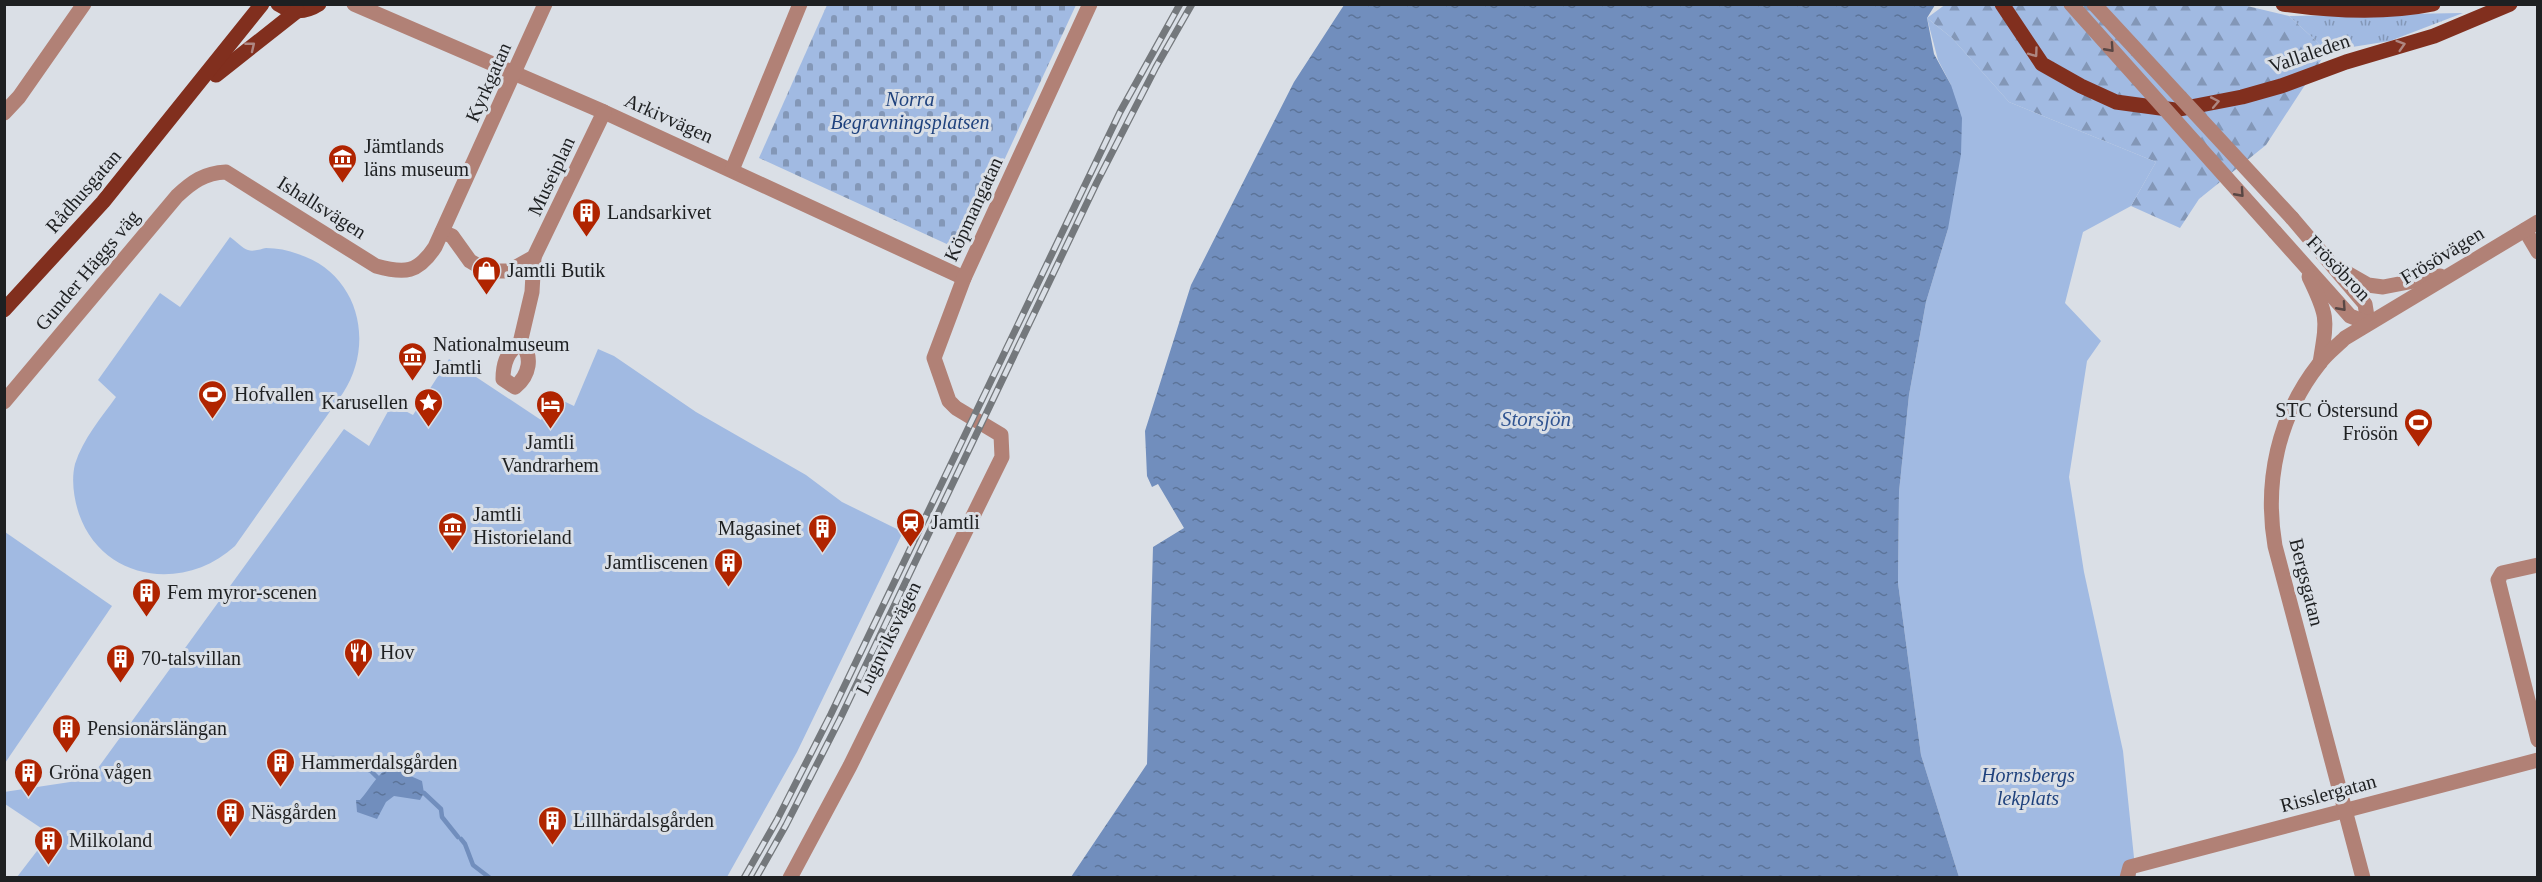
<svg xmlns="http://www.w3.org/2000/svg" width="2542" height="882" font-family="Georgia,serif">
<style>
.grass{fill:url(#grass-tufts)}
.forest{fill:url(#forest-firs)}
.cemetery{fill:url(#cemetery-stones)}
.park{fill:#a1bae2}
.water{fill:url(#water-ripples)}
.lines{fill:none;stroke-linecap:round;stroke-linejoin:round}
.stream{stroke:#718ebd;stroke-width:4.5}
.minor{stroke:#b18176;stroke-width:15}
.major{stroke:#812f1e;stroke-width:15}
.rail-casing{stroke:#74787c;stroke-width:7}
.rail{stroke:#dadfe6;stroke-width:4.5;stroke-dasharray:14;stroke-linecap:butt}
.minor-bridge{stroke:#b18176;stroke-width:15}
.oneway{stroke:#ae8782}
.oneway2{stroke:#594744}
.labels{text-anchor:middle;dominant-baseline:central;stroke-width:6;stroke-linejoin:round;paint-order:stroke}
.street-label{font-size:20px;fill:#1e2022;stroke:#dadfe6}
.park-label{font-size:20px;font-style:italic;fill:#1f427d;stroke:#dadfe6}
.poi-label{font-size:20px;fill:#1e2022;stroke:#dadfe6;text-anchor:start}
.water-label{font-size:21px;font-style:italic;fill:#305491;stroke:#dadfe6}
</style>
<defs>
<pattern id="grass-tufts" width="24" height="20" patternUnits="userSpaceOnUse" patternTransform="scale(1.5)"><rect width="24" height="20" fill="#a1bae2"/><path d="M3 7l-1-3M5 7V3M7 7l1-3M15 17l-1-3M17 17v-4M19 17l1-3" fill="none" stroke="#8397b7"/></pattern>
<pattern id="forest-firs" width="22" height="20" patternUnits="userSpaceOnUse" patternTransform="scale(1.5)"><rect width="22" height="20" fill="#a1bae2"/><path d="M5 1l3.5 6h-7zM16 11l3.5 6h-7z" fill="#8397b7"/></pattern>
<pattern id="cemetery-stones" width="16" height="16" patternUnits="userSpaceOnUse" patternTransform="scale(1.5)"><rect width="16" height="16" fill="#a1bae2"/><path d="M2 7V4a2 2 0 0 1 4 0v3zM10 15v-3a2 2 0 0 1 4 0v3z" fill="#8397b7"/></pattern>
<pattern id="water-ripples" width="26" height="14" patternUnits="userSpaceOnUse" patternTransform="scale(1.5)"><rect width="26" height="14" fill="#718ebd"/><path d="M2 4q2-2 4 0t4 0M15 11q2-2 4 0t4 0" fill="none" stroke="#5c7499"/></pattern>
</defs>
<rect width="100%" height="100%" fill="#dadfe6"/>
<polygon class="grass" points="2463,13 2390,41 2327,51 2289,16"/>
<polygon class="forest" points="1946,4 2243,5 2289,16 2327,51 2266,145 2199,199 2180,228 2131,206 2156,162 2009,102 1952,38 1927,18"/>
<polygon class="cemetery" points="827,5 1076,5 962,251 759,158"/>
<g class="park">
<polygon points="1927,18 1952,38 2009,102 2156,162 2131,206 2083,232 2065,303 2101,341 2087,361 2069,477 2084,572 2123,751 2136,877 1959,877 1921,755 1898,583 1899,492 1909,395 1926,302 1948,229 1951,85 1938,60"/>
<path d="M230,237C235,240 243,249 248,250C253,252 261,249 266,248C277,248 288,250 298,254C358,273 376,342 343,393L235,546C185,592 103,582 79,514C74,499 71,480 75,464C83,439 101,418 116,397L98,380L160,293L180,307Z"/>
<polygon points="598,349 614,356 696,412 806,475 842,502 903,532 797,752 727,877 17,877 50,834 5,804 4,792 90,779 344,429 369,446 392,404 413,415 449,359 541,420 555,397 574,406"/>
<polygon points="5,532 112,606 5,763"/>
</g>
<g class="water">
<polygon points="1344,5 1935,5 1927,18 1934,54 1951,85 1962,118 1961,154 1948,229 1926,302 1909,395 1899,492 1898,583 1921,755 1959,877 1071,877 1147,764 1153,547 1184,528 1158,484 1152,487 1147,476 1145,431 1191,285 1294,82"/>
<path d="M390,767L422,781L424,793L420,800L394,796L386,802L377,819L357,812L356,800H360C370,789 377,774 390,767Z"/>
</g>
<g class="lines">
<g class="stream">
<polyline points="313,759 334,758 344,762"/>
<polyline points="354,764 371,771 377,777"/>
<polyline points="424,793 441,809 442,817 458,837"/>
<polyline points="461,839 465,844 473,865 490,878"/>
</g>
<g class="minor">
<polyline points="354,4 604,112 964,278"/>
<polyline points="4,113 19,97 84,4"/>
<polyline points="732,170 800,4"/>
<polyline points="2292,218 2365,304 2368,323"/>
<polyline points="2525,230 2538,252"/>
<polyline points="442,232 452,236 470,261 487,271 509,271 534,257 604,112"/>
<polyline points="2275,232 2350,316 2368,323"/>
<polyline points="2340,269 2368,285 2383,287 2440,276"/>
<path d="M2309,277C2329,318 2327,319 2320,363"/>
<path d="M520,343C534,356 529,376 515,387L503,379C503,364 507,351 520,343L532,292L534,257"/>
<path d="M4,402L177,196C192,182 204,173 226,172L376,266C405,274 418,273 435,247L545,4"/>
<polyline points="2538,565 2502,573 2498,580 2538,740"/>
<polyline points="790,878 850,766 1002,457 1001,435 956,408 949,401 934,358 964,278 1090,4"/>
<polyline points="2127,878 2130,867 2538,760"/>
<path d="M2363,878L2275,546C2264,482 2278,416 2319,364C2326,354 2337,346 2345,338L2538,222"/>
</g>
<g class="major">
<path d="M278,4C292,13 305,13 319,4"/>
<polyline points="2002,4 2042,64 2081,86 2116,102 2175,110 2242,97 2281,86 2346,62 2434,36 2510,4"/>
<path d="M2283,4C2332,11 2384,14 2433,4"/>
<polyline points="216,75 297,11"/>
<polyline points="4,310 103,202 262,4"/>
</g>
<defs>
<g id="rail">
<polyline points="744,878 777,820 831,714 1120,112 1180,4"/>
<polyline points="756,878 786,825 840,719 1097,182 1156,67 1192,4"/>
</g>
</defs>
<use href="#rail" class="rail-casing"/>
<use href="#rail" class="rail"/>
<g class="minor-bridge">
<polyline points="2071,4 2275,232"/>
<polyline points="2094,4 2292,218"/>
</g>
</g>
<defs><path id="oneway-chevron" d="M-2-3.5L2.5 0L-2 3.5" fill="none" stroke-width="1.6" stroke-linecap="round" stroke-linejoin="round" transform="scale(1.5)"/></defs>
<g class="oneway">
<use href="#oneway-chevron" transform="translate(2401 45) rotate(-17)"/>
<use href="#oneway-chevron" transform="translate(251 46) rotate(-39)"/>
<use href="#oneway-chevron" transform="translate(2034 53) rotate(54)"/>
<use href="#oneway-chevron" transform="translate(2215 102) rotate(-11)"/>
</g>
<g class="oneway2">
<use href="#oneway-chevron" transform="translate(2110 48) rotate(48)"/>
<use href="#oneway-chevron" transform="translate(2240 193) rotate(48)"/>
<use href="#oneway-chevron" transform="translate(2342 307) rotate(48)"/>
</g>
<defs>
<symbol id="museum-pin" viewBox="-11 -11 22 30"><path d="M0 17L-7.5 6A9.5 9.5 0 1 1 7.5 6Z" fill="#b02400" stroke="#dadfe6"/><path d="M0-6L6-3V-2H-6V-3ZM-5-1h2V3h-2ZM-1-1h2V3h-2ZM3-1h2V3H3ZM-6 4H6V6H-6Z" fill="#fff"/></symbol>
<symbol id="building-pin" viewBox="-11 -11 22 30"><path d="M0 17L-7.5 6A9.5 9.5 0 1 1 7.5 6Z" fill="#b02400" stroke="#dadfe6"/><path d="M-4-6H4V6H1V3H-1V6H-4ZM-2.5-4.3h1.7v1.8h-1.7ZM.8-4.3h1.7v1.8H.8ZM-2.5-1h1.7V.8h-1.7ZM.8-1h1.7V.8H.8Z" fill="#fff"/></symbol>
<symbol id="shop-pin" viewBox="-11 -11 22 30"><path d="M0 17L-7.5 6A9.5 9.5 0 1 1 7.5 6Z" fill="#b02400" stroke="#dadfe6"/><path d="M-5-2.5h2.3a2.7 3.5 0 0 1 5.4 0H5L5.5 6h-11ZM-1.5-2.5h3a1.5 2.3 0 0 0-3 0Z" fill="#fff"/></symbol>
<symbol id="stadium-pin" viewBox="-11 -11 22 30"><path d="M0 17L-7.5 6A9.5 9.5 0 1 1 7.5 6Z" fill="#b02400" stroke="#dadfe6"/><path d="M0-5a6.5 5 0 1 0 0 10a6.5 5 0 1 0 0-10ZM-3.5-1.8h7v3.6h-7Z" fill="#fff"/></symbol>
<symbol id="sight-pin" viewBox="-11 -11 22 30"><path d="M0 17L-7.5 6A9.5 9.5 0 1 1 7.5 6Z" fill="#b02400" stroke="#dadfe6"/><path d="M0-6L1.8-2.2L6-1.7L2.9 1.2L3.7 5.4L0 3.3L-3.7 5.4L-2.9 1.2L-6-1.7L-1.8-2.2Z" fill="#fff"/></symbol>
<symbol id="hotel-pin" viewBox="-11 -11 22 30"><path d="M0 17L-7.5 6A9.5 9.5 0 1 1 7.5 6Z" fill="#b02400" stroke="#dadfe6"/><path d="M-6-4.5h1.5V1H6V5H4.5V3h-9V5H-6ZM-4 0a1.8 1.8 0 1 1 3.6 0ZM.5 0V-2.5h3Q6-2.5 6 0Z" fill="#fff"/></symbol>
<symbol id="station-pin" viewBox="-11 -11 22 30"><path d="M0 17L-7.5 6A9.5 9.5 0 1 1 7.5 6Z" fill="#b02400" stroke="#dadfe6"/><path d="M-3-6H3Q5-6 5-4V2Q5 4 3 4L4.5 6H3L1.5 4h-3L-3 6H-4.5L-3 4Q-5 4-5 2V-4Q-5-6-3-6ZM-3.5-4v3h7v-3ZM-3.5 1v1.5H-2V1ZM2 1v1.5H3.5V1Z" fill="#fff"/></symbol>
<symbol id="restaurant-pin" viewBox="-11 -11 22 30"><path d="M0 17L-7.5 6A9.5 9.5 0 1 1 7.5 6Z" fill="#b02400" stroke="#dadfe6"/><path d="M-5-6h1v4h1v-4h1v4h1v-4h1v5L-1.5 .5V6h-2V.5L-5-1ZM5-6V6H3V1.5H1.5Q1.5-4 5-6Z" fill="#fff"/></symbol>
</defs>
<g fill-rule="evenodd">
<use href="#museum-pin" x="326" y="142" width="33" height="45"/>
<use href="#building-pin" x="570" y="196" width="33" height="45"/>
<use href="#shop-pin" x="470" y="254" width="33" height="45"/>
<use href="#museum-pin" x="396" y="340" width="33" height="45"/>
<use href="#stadium-pin" x="196" y="378" width="33" height="45"/>
<use href="#sight-pin" x="412" y="386" width="33" height="45"/>
<use href="#hotel-pin" x="534" y="388" width="33" height="45"/>
<use href="#stadium-pin" x="2402" y="406" width="33" height="45"/>
<use href="#station-pin" x="894" y="506" width="33" height="45"/>
<use href="#museum-pin" x="436" y="510" width="33" height="45"/>
<use href="#building-pin" x="806" y="512" width="33" height="45"/>
<use href="#building-pin" x="712" y="546" width="33" height="45"/>
<use href="#building-pin" x="130" y="576" width="33" height="45"/>
<use href="#restaurant-pin" x="342" y="636" width="33" height="45"/>
<use href="#building-pin" x="104" y="642" width="33" height="45"/>
<use href="#building-pin" x="50" y="712" width="33" height="45"/>
<use href="#building-pin" x="264" y="746" width="33" height="45"/>
<use href="#building-pin" x="12" y="756" width="33" height="45"/>
<use href="#building-pin" x="214" y="796" width="33" height="45"/>
<use href="#building-pin" x="536" y="804" width="33" height="45"/>
<use href="#building-pin" x="32" y="824" width="33" height="45"/>
</g>
<g class="labels">
<g class="street-label">
<text transform="translate(2309 53) rotate(-19)">Vallaleden</text>
<text transform="translate(488 82) rotate(-66)">Kyrkgatan</text>
<text transform="translate(669 118) rotate(24)">Arkivvägen</text>
<text transform="translate(551 176) rotate(-65)">Museiplan</text>
<text transform="translate(83 191) rotate(-49)">Rådhusgatan</text>
<text transform="translate(322 207) rotate(32)">Ishallsvägen</text>
<text transform="translate(973 209) rotate(-65)">Köpmangatan</text>
<text transform="translate(2442 255) rotate(-31)">Frösövägen</text>
<text transform="translate(2339 268) rotate(46)">Frösöbron</text>
<text transform="translate(87 270) rotate(-50)">Gunder Häggs väg</text>
<text transform="translate(2307 582) rotate(76)">Bergsgatan</text>
<text transform="translate(888 638) rotate(-64)">Lugnviksvägen</text>
<text transform="translate(2328 793) rotate(-15)">Risslergatan</text>
</g>
<g class="park-label">
<text x="910" y="99">Norra<tspan x="910" dy="23">Begravningsplatsen</tspan></text>
<text x="2028" y="775">Hornsbergs<tspan x="2028" dy="23">lekplats</tspan></text>
</g>
<g class="poi-label">
<text x="364" y="146">Jämtlands<tspan x="364" dy="23">läns museum</tspan></text>
<text x="607" y="212">Landsarkivet</text>
<text x="507" y="270">Jamtli Butik</text>
<text x="433" y="344">Nationalmuseum<tspan x="433" dy="23">Jamtli</tspan></text>
<text x="234" y="394">Hofvallen</text>
<text x="408" y="402" text-anchor="end">Karusellen</text>
<text x="2398" y="410" text-anchor="end">STC Östersund<tspan x="2398" dy="23">Frösön</tspan></text>
<text x="550" y="442" text-anchor="middle">Jamtli<tspan x="550" dy="23">Vandrarhem</tspan></text>
<text x="473" y="514">Jamtli<tspan x="473" dy="23">Historieland</tspan></text>
<text x="931" y="522">Jamtli</text>
<text x="801" y="528" text-anchor="end">Magasinet</text>
<text x="708" y="562" text-anchor="end">Jamtliscenen</text>
<text x="167" y="592">Fem myror-scenen</text>
<text x="380" y="652">Hov</text>
<text x="141" y="658">70-talsvillan</text>
<text x="87" y="728">Pensionärslängan</text>
<text x="301" y="762">Hammerdalsgården</text>
<text x="49" y="772">Gröna vågen</text>
<text x="251" y="812">Näsgården</text>
<text x="573" y="820">Lillhärdalsgården</text>
<text x="69" y="840">Milkoland</text>
</g>
<g class="water-label">
<text x="1536" y="419">Storsjön</text>
</g>
</g>
<rect width="2542" height="882" fill="none" stroke="#1e2022" stroke-width="12"/>
</svg>
